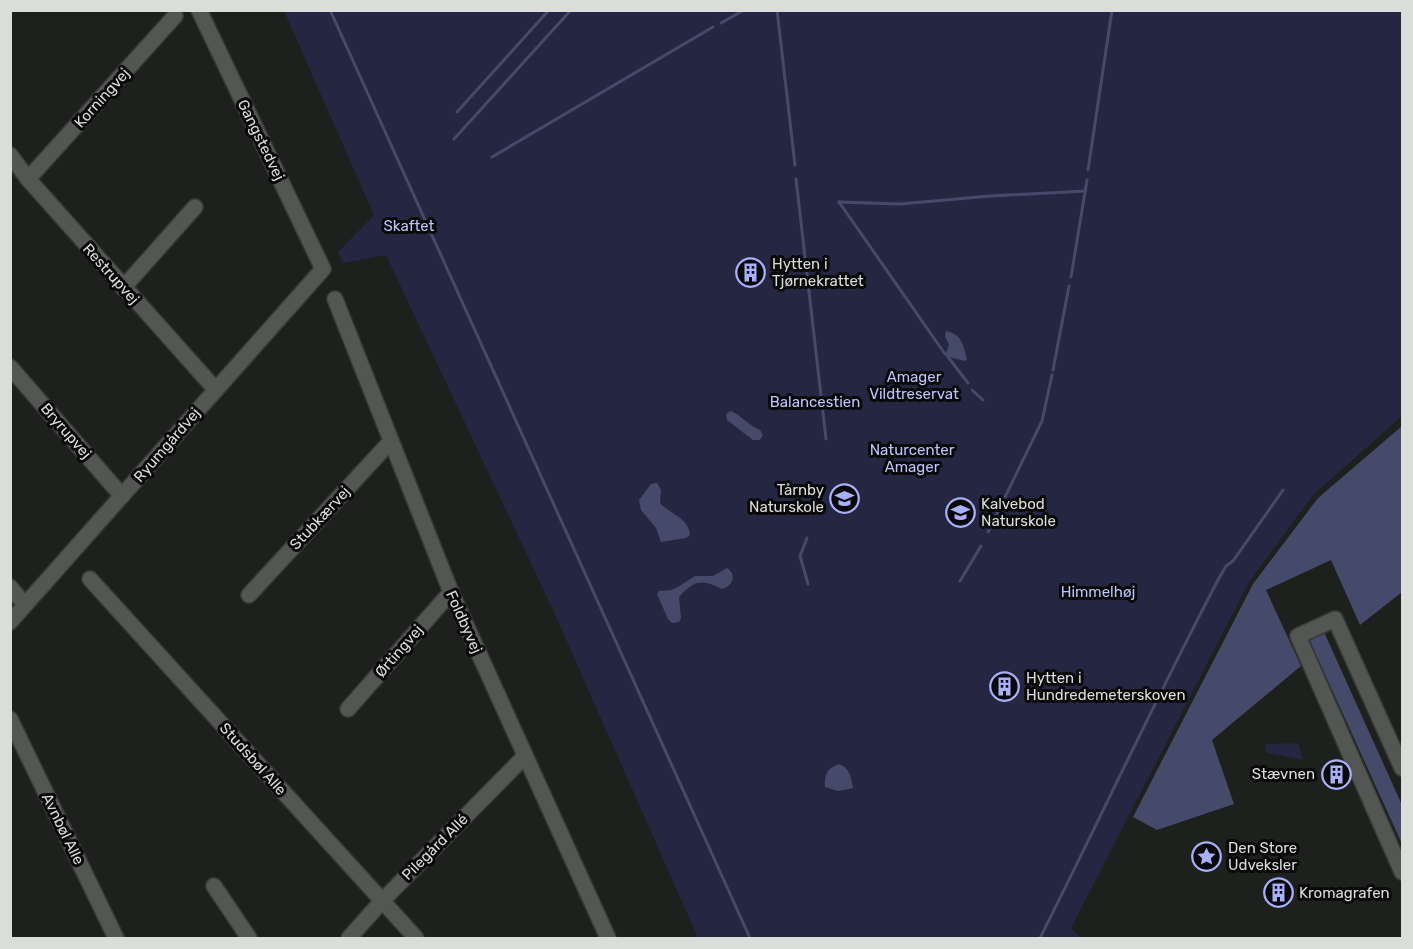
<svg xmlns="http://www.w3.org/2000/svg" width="1413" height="949" font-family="Rubik,sans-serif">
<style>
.green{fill:#252742}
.water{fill:#464a6a}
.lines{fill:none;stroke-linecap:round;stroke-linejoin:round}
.stream{stroke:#464a6a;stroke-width:3}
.minor-casing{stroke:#383a38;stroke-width:18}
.minor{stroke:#545654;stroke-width:15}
.labels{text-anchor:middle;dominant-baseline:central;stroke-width:6;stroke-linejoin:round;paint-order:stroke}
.street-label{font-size:15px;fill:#dbdddb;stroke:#080908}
.park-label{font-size:15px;fill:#bcc3fe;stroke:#080908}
.poi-label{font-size:15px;fill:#dbdddb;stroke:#080908;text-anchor:start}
</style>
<rect width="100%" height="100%" fill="#1d201d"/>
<g class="green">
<polygon points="284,11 1402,11 1402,416 1313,495 1249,582 1071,928 1080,938 698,938 553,610 386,255 343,263 338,252 374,215"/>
<polygon points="1298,743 1303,760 1265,752 1266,744"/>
</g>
<g class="water">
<path d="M946,331C962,334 963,345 967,359L965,361L945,356L949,345L945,336Z"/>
<path d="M731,411C742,416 749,426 760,430L763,435L760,440H753L727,420L726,414Z"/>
<polygon points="1402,426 1402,592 1360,625 1331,560 1266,590 1301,666 1212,740 1234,804 1157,830 1133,817 1253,584 1318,498"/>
<path d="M657,483L661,490L660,503C670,514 689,518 690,535L686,538L661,542L656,528L641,510L639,500L651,484Z"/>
<path d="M727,568C737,575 733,586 722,589C702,579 694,580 679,597L681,618L679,622L672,623L668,619L657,594L659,591L671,590L678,587L695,576H713Z"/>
<polygon points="1324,632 1402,805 1402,844 1309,639"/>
<path d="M839,764C850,768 851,777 853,788L838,791L825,787C824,775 827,768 839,764Z"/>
</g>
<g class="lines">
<g class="stream">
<polyline points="330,10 750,938"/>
<polyline points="777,10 795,165"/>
<polyline points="721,23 744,10"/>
<polyline points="457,112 549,10"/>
<polyline points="454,139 571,10"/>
<polyline points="492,157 713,27"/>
<polyline points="1088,170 1112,10"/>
<polyline points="796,179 826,439"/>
<polyline points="839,202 900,204 990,196 1085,191"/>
<polyline points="839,202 945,354"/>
<polyline points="1071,277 1087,180"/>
<polyline points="948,357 968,383"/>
<polyline points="1053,370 1069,286"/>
<polyline points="972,390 983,400"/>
<polyline points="988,532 1042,421 1052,375"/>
<polyline points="807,538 800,556 808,584"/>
<polyline points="960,581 981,546"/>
<path d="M1040,938C1100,819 1156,698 1218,580L1226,566L1233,561L1283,490"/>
</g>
<defs>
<g id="minor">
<polyline points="10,155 28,179 216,390"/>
<polyline points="28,179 175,16"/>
<polyline points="123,288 195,207"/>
<polyline points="335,299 451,592 608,938"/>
<polyline points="10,367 122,496"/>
<polyline points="90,579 416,938"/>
<polyline points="10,587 25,605"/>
<polyline points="249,595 391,441"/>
<polyline points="10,622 323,269 199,10"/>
<polyline points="348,709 451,592"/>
<polyline points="10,719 116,938"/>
<polyline points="1402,768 1335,619 1298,636 1402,872"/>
<polyline points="214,886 249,938"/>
<polyline points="349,938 382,901 524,757"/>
</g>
</defs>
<use href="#minor" class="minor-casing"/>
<use href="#minor" class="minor"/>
</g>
<defs>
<symbol id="building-ring" viewBox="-11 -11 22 22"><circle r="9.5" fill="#080908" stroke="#a8b0fc" stroke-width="1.5"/><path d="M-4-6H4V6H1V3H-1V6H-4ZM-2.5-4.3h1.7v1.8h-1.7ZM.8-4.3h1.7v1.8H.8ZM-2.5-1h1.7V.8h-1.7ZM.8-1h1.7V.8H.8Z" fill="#a8b0fc"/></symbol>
<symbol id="school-ring" viewBox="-11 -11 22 22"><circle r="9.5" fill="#080908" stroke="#a8b0fc" stroke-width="1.5"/><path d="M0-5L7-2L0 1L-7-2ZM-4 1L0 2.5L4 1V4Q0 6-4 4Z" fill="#a8b0fc"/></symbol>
<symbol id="sight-ring" viewBox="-11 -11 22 22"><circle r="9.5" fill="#080908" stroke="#a8b0fc" stroke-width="1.5"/><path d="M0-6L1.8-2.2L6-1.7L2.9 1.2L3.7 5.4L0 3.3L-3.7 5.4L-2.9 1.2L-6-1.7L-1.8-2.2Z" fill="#a8b0fc"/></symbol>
</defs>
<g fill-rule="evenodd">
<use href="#building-ring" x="734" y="256" width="33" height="33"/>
<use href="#school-ring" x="828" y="482" width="33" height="33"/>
<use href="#school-ring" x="944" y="496" width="33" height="33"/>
<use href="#building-ring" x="988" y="670" width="33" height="33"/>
<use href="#building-ring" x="1320" y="758" width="33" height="33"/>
<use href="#sight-ring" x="1190" y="840" width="33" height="33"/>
<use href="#building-ring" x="1262" y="876" width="33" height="33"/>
</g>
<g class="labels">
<g class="street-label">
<text transform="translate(102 98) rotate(-48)">Korningvej</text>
<text transform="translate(261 140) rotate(64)">Gangstedvej</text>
<text transform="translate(111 274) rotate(48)">Restrupvej</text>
<text transform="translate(66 431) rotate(49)">Bryrupvej</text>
<text transform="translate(167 445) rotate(-49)">Ryumgårdvej</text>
<text transform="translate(320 518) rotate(-47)">Stubkærvej</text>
<text transform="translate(464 622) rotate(66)">Foldbyvej</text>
<text transform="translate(399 651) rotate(-49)">Ørtingvej</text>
<text transform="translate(253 759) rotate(48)">Studsbøl Alle</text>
<text transform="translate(63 829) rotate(64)">Avnbøl Alle</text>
<text transform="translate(435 847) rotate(-45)">Pilegård Allé</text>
</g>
<g class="park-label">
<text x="409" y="226">Skaftet</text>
<text x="914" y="377">Amager<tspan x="914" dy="17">Vildtreservat</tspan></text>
<text x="815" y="402">Balancestien</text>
<text x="912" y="450">Naturcenter<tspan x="912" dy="17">Amager</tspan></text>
<text x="1098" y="592">Himmelhøj</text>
</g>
<g class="poi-label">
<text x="772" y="264">Hytten i<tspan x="772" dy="17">Tjørnekrattet</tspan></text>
<text x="824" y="490" text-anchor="end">Tårnby<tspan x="824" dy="17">Naturskole</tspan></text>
<text x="981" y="504">Kalvebod<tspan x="981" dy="17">Naturskole</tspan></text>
<text x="1026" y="678">Hytten i<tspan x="1026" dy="17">Hundredemeterskoven</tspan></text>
<text x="1315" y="774" text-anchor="end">Stævnen</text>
<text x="1228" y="848">Den Store<tspan x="1228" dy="17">Udveksler</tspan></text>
<text x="1299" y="893">Kromagrafen</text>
</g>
</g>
<rect width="1413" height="949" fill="none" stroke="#dbdddb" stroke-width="24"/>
</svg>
